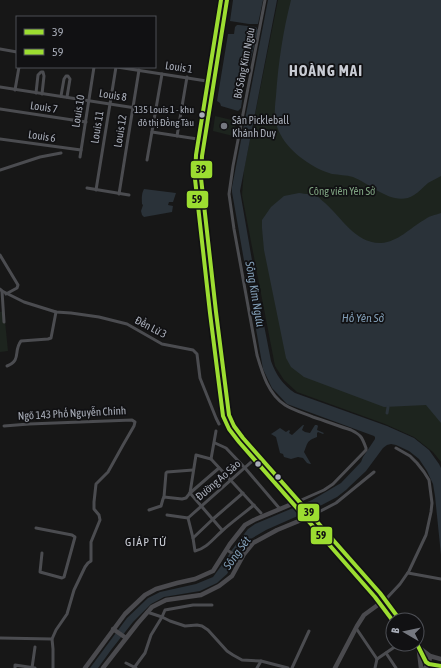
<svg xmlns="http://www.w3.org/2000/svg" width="441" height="668" font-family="'Asap Condensed',sans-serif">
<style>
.green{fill:#1d241e}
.water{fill:#2a3239}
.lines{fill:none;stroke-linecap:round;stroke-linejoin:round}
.canal{stroke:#2a3239;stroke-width:3}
.street{stroke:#4b4c50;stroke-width:3}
.secondary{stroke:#4a4a4e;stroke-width:4.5}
.bus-1-casing{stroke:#111113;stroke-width:7}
.bus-2-casing{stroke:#111113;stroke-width:7}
.bus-1{stroke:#9cdd31;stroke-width:4}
.bus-2{stroke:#9cdd31;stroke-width:4}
.bus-dot{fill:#a8adb8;stroke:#111113;stroke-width:1.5}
.poi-dot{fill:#757880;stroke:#111113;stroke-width:1.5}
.labels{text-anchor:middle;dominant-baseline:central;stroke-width:3.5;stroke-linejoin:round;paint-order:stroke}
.bus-label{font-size:10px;fill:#a8adb8;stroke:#111113;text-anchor:end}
.street-label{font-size:11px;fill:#a8adb8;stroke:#111113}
.poi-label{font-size:11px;fill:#a8adb8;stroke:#111113;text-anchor:start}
.park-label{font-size:11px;fill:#7fa381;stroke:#111113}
.water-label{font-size:12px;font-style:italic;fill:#7f9bb3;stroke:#111113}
.neighbourhood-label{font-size:12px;letter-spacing:1px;fill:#c9ccd4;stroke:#111113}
.district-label{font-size:15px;font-weight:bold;letter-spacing:1px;fill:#c9ccd4;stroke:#111113}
.line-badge{stroke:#111113;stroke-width:1.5}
.pale-badge-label{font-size:11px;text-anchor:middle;font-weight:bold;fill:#111}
</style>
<rect width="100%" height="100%" fill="#171717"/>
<g class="green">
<polygon points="278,0 441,0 441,462 433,452 414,437 385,424 297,392 284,380 275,366 242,195 244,169"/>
<polygon points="215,116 236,121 233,136 213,131"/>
<polygon points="4,311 8,351 0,352 0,312"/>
</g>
<g class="water">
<polygon points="233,0 263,0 258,24 249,24 230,21"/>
<path d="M268,0H277L240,191L257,289L271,361C276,375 283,385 295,393L387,426L414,438L429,450L439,464L441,468V555L435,496L433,484L427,471L419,459L409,451L396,445L391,444L387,445L383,448L366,471L349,487L346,490L337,497L318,507L266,530L249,540L239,553L227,574L217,583L200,591L164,597L151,604L133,622L111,650L98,668H90L127,618L148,598L160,592L196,584L213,577L227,558L231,551L248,529L255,524L312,500L341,483L361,462L363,457L375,439V437L374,436L287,404L272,388L263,369L232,192V187Z"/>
<path d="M291,0H441V176C437,178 432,181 428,183C423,187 419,192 414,195C394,208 371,184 353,177C346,175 339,175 332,174C328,173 324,171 321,170C302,161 281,144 276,123C274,115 275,104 276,96C278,64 283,31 291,0Z"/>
<polygon points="237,25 239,25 256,27 258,30 245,83 242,92 243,94 241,108 238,111 221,106 220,103 217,101 228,34 234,34 235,27"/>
<path d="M144,189L176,193L173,202H169L168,205L173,206L172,212L144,217L142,215L141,211L143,205L142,204C142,200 141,194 144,189Z"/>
<path d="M299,193C305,194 313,194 318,197C320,198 322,201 325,203C341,217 356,244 381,243C398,242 410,228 424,220C429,216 435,215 441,213V423L426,405L384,407L304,377L291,367L286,358L264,250L262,228V220L271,207L284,196Z"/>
<path d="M303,425H304L302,430L305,432L310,433L315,425H317L318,426L317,430L324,433L323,434L318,432L317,433V437C306,441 308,443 304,452L311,464H310L307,463L303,458L298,457L291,459L284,457L283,454L280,453L276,437L271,434L280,428L286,432L289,430L290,431L289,433L292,435Z"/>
</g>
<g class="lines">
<polyline class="canal" points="387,413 388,407"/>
<g class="street">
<path d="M265,0L233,166L229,194L234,229L257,355C262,372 268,394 285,405C293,410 303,413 313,417C326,421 338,426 351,430C361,435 362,437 366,448V450L333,484L324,490L299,501"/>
<polyline points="0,49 17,52"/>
<polyline points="117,67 213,82"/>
<polyline points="0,87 155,111"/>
<polyline points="15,90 19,67"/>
<polyline points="36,93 38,75 41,72 43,72 44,76 42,94"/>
<polyline points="61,96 64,79 66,76 68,76 70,79 67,97"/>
<polyline points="0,109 86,122"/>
<polyline points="152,132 204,140"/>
<polyline points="177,136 187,77"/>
<polyline points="0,139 81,150"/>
<polyline points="80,157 94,67"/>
<polyline points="147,160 162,74"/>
<polyline points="0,170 40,157 61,153"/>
<polyline points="87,188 129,195"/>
<polyline points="96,190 116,67"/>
<polyline points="119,194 139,70"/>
<polyline points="197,207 204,206"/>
<polyline points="198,213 204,213"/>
<polyline points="0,255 18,285 17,288 6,294"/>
<polyline points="207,281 212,280"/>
<polyline points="0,289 2,291 24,302 56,312 71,313 99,317 127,324 162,344 193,350 197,354 200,378 216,418 219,424"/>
<polyline points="2,291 4,322"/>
<polyline points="214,351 221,351"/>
<path d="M7,366C22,360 13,351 21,341L48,339L51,338L56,312"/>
<polyline points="223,420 231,421"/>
<polyline points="4,426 29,424 132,420 135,422 134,426 123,445 108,472 96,484 94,502 94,509 99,515 100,520 91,542 91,561 88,563 85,567 74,590 67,614 56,630 52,639 53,649 53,668"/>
<polyline points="215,443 226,448 245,468 280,509"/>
<polyline points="211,459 216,431"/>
<polyline points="190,493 196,455 211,459 261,513"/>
<polyline points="190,493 222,530"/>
<polyline points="164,497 166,473 167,472 193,470"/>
<polyline points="149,510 161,506 163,499 164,497 182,499 186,498 190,493 219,468"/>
<polyline points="167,515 188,518"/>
<polyline points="311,516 336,503 374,472"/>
<path d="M188,518L193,538L195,551C206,549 214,538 222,531C232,522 243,514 254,505"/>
<polyline points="188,518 258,456"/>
<polyline points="36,528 72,535 75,537 64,577 62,578 40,572 42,553"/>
<polyline points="193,538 213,519 243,493"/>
<polyline points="227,550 241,559"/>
<polyline points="408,573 441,579"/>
<polyline points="386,599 400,584 409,571 426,535 431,512 432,503 429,480 424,472 417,463 410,456 396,448"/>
<polyline points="147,612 162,617 170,621 185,626 197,625 202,626 208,630 227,651 233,655 242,660 261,661 288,668"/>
<polyline points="356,628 377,659"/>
<polyline points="0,638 52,639"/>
<polyline points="386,653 396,668"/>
<polyline points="377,659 399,644"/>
<polyline points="126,663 136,668"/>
<polyline points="15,668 15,665 35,668"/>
<polyline points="32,668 35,647"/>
<polyline points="134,668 145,653 151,635 162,617 165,610 193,605 212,605"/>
<polyline points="257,668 261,661"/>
<polyline points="292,668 309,631"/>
<polyline points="375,668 377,659"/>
</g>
<g class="secondary">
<polyline points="227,0 202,156 201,178 216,312 229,415 234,426 243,438 380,593 400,620"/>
<polyline points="113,629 126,638"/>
<polyline points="419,646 426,662 429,664 441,666"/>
<polyline points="421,649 430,656 441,659"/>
<polyline points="419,651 421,668"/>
<polyline points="85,668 125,614 145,595 156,589 177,583 195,579 213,571 230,544 245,525 254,520 299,501"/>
<polyline points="103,668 138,623 152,607 166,600 201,595 219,586 232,576 244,554 253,543 277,530 311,516"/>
<polyline points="335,668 357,626 364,615 386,599"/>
<polyline points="425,668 429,664 430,656"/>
</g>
<defs>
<g id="bus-1">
<polyline points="227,0 202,156 201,178 216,312 229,415 234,426 243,438 380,593 400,620"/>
<polyline points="417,644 426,662 429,664 441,666"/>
</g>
<polyline id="bus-2" points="221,0 196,155 195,179 210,313 223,416 229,429 239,442 375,597 393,621"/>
</defs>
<use href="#bus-1" class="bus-1-casing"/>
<use href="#bus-2" class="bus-2-casing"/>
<use href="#bus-1" class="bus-1"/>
<use href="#bus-2" class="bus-2"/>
</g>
<g class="bus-dot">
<circle cx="202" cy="115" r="3.5"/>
<circle cx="258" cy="464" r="3.5"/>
<circle cx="278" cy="477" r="3.5"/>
</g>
<circle class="poi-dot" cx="224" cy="126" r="4"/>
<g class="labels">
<g class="bus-label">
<text x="194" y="109">135 Louis 1 - khu<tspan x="194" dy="13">đô thị Đồng Tàu</tspan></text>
</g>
<g class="street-label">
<text transform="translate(244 63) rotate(-79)">Bờ Sông Kim Ngưu</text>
<text transform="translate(179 67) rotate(8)">Louis 1</text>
<text transform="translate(113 95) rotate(9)">Louis 8</text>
<text transform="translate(44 107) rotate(8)">Louis 7</text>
<text transform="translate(78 111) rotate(-81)">Louis 10</text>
<text transform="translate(97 127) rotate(-81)">Louis 11</text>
<text transform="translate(120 131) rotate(-81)">Louis 12</text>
<text transform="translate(42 136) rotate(8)">Louis 6</text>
<text transform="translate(151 327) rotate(27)">Đền Lừ 3</text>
<text transform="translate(72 413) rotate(-3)">Ngõ 143 Phố Nguyễn Chính</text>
<text transform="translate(218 480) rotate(-41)">Đường Ao Sào</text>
</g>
<g class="poi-label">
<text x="232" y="120">Sân Pickleball<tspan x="232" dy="13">Khánh Duy</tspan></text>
</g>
<g class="park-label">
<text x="342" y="191">Công viên Yên Sở</text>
</g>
<g class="water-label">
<text transform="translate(255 294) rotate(80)">Sông Kim Ngưu</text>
<text x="363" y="318">Hồ Yên Sở</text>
<text transform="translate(237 553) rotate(-54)">Sông Sét</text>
</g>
<g class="neighbourhood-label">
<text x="146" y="542">GIÁP TỨ</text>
</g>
<g class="district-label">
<text x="326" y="70">HOÀNG MAI</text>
</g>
</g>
<g class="line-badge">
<rect x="190" y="160" width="23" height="19" rx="4" fill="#9cdd31"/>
<rect x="186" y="190" width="23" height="19" rx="4" fill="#9cdd31"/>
<rect x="297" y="503" width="23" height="19" rx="4" fill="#9cdd31"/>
<rect x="310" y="526" width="23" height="19" rx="4" fill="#9cdd31"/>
</g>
<g class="pale-badge-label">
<text x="201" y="173">39</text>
<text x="197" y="203">59</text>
<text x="309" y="516">39</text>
<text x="321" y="539">59</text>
</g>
<rect x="16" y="16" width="140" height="52" fill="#111113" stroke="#4d4f55"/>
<rect x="24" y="29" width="20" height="6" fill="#9cdd31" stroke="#4d4f55"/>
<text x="52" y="36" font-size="12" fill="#a8adb8">39</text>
<rect x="24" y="49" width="20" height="6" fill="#9cdd31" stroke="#4d4f55"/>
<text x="52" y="56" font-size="12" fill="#a8adb8">59</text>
<g transform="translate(405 632) rotate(279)"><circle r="19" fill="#111113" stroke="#4d4f55"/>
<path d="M0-3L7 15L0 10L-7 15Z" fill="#757880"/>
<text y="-6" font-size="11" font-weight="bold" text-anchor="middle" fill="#a8adb8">B</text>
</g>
</svg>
